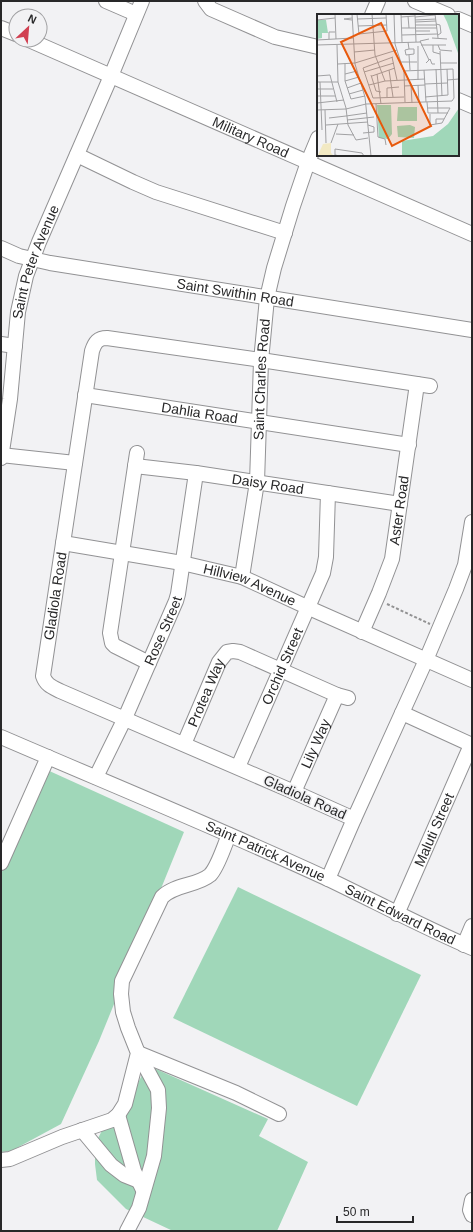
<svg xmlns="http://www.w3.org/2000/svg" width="473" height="1232" font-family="Arial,sans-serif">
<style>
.green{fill:#a0d7b9}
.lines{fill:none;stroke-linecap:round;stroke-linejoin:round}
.minor-casing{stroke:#929294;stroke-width:16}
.path{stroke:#929293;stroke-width:2;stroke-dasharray:3 2;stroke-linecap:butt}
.minor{stroke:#fff;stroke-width:14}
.labels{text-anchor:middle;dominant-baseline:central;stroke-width:3.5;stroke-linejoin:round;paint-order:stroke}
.street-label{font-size:14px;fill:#282829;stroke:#f2f2f4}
.inset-road{fill:none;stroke:#a1a1a3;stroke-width:1}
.view{fill:#e8590c;fill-opacity:0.15;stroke:#e8590c;stroke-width:2}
.inset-edge{fill:none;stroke:#282829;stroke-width:2}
</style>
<rect width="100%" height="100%" fill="#f2f2f4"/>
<g class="green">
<polygon points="45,769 184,832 99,1041 61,1124 11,1151 1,1152 1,874"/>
<polygon points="238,887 421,975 357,1106 173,1018"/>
<polygon points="147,1065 268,1119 259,1136 308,1162 277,1231 173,1231 126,1209 97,1180 95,1164 95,1144 108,1119 133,1093"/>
</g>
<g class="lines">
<defs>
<g id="minor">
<polyline points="106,1 136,14"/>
<polyline points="205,1 211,9 275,37 318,47"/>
<polyline points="415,1 448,15"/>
<polyline points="372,15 378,1"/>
<polyline points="458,19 472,25"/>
<polyline points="1,28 16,34"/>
<path id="s1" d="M29,40L472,234"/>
<polyline points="458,100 472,106"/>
<polyline points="77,155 133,182 156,192 285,233"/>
<path id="s2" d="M1,248L19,256L50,263L472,330"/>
<polyline points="1,344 15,346"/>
<path id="s3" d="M85,395L409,445"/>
<polyline points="137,453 110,633 112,643 115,646 149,663"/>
<polyline points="1,455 75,463"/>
<path id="s4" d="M1,458L10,399L18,312L26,276L39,242L111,76L142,1"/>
<path id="s5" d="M135,466L196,473L400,504"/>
<path id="s6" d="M63,543L182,563L242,577L309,608L472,680"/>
<path id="s7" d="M242,577L257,482L261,361L267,298L274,268L293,206L308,162L318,138"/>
<path id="s8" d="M362,632L379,593L392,559L417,384"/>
<polyline points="402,713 472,745"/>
<path id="s9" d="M1,737C110,784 220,829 328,879C376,902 423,927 472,948"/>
<path id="s10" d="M184,744L219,662L227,652L233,651L240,652L337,695L348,698"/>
<path id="s11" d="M238,767L323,573L326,557L328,493"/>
<path id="s12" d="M96,777L125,718L176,601L178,594L196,473"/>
<path id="s13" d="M294,792L337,695"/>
<path id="s14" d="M354,819L294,792L60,691C52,687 46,685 43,676L92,351C95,342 98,338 107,338L261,360L430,386"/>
<polyline points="1,863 48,757"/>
<polyline points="328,879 354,819 426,660 456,589 465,565 472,522"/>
<path id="s15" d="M397,914L471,745"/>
<polyline points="464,945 472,926"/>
<polyline points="138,1053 236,1093 279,1114"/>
<polyline points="118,1115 134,1171 143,1190"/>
<polyline points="82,1130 111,1165 124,1175 139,1181"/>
<path d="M1,1160L10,1159L62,1137L112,1120L118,1115L125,1104L138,1053L128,1028L123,1012L121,994L122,981L162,897C175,884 197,886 210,875C218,867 224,846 229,835"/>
<polyline points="472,1200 470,1210 472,1215"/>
<polyline points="127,1231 139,1208 154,1156 159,1108 158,1090 138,1053"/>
</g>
</defs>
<use href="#minor" class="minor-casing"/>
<polyline class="path" points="387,604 430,624"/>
<use href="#minor" class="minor"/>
</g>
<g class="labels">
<g class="street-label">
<text stroke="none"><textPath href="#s1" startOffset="242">Military Road</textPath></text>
<text stroke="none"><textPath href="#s4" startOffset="200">Saint Peter Avenue</textPath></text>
<text stroke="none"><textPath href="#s2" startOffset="239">Saint Swithin Road</textPath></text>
<text stroke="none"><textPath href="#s7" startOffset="199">Saint Charles Road</textPath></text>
<text stroke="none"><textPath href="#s3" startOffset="116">Dahlia Road</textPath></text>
<text stroke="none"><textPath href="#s5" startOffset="134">Daisy Road</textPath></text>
<text stroke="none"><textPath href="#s8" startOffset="128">Aster Road</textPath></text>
<text stroke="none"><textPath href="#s6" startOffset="192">Hillview Avenue</textPath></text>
<text stroke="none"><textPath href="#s14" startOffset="425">Gladiola Road</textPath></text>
<text stroke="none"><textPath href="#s12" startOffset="161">Rose Street</textPath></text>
<text stroke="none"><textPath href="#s11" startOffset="110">Orchid Street</textPath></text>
<text stroke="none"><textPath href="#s10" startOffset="56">Protea Way</textPath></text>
<text stroke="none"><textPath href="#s13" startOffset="53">Lily Way</textPath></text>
<text transform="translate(305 797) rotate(24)">Gladiola Road</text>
<text stroke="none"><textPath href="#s15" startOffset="92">Maluti Street</textPath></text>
<text stroke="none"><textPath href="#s9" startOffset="288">Saint Patrick Avenue</textPath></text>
<text stroke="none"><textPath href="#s9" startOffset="437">Saint Edward Road</textPath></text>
</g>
</g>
<g transform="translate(317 14)">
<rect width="142" height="142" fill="#f2f2f4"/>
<path d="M126,0H142V42L130,8ZM0,6H9L11,19H5V24L0,25ZM60,91H74L75,120L71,125L62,124ZM81,93H100V107H80ZM142,94V142H85V127L116,122L131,110ZM93,111L98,113L97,124L81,123L80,112Z" fill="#a0d7b9"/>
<path d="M14,129V139L17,142L1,141L6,130Z" fill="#f2e9c3"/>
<path class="inset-road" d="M18,0L19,25M35,0L38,50L48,83L54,142M40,0L42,20L70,17L69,0M55,0L58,41L68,67M77,0L78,30L87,58L88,88M84,0L85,28M98,0L99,28M118,0L121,24M91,2L92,14M84,3L98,2M98,3L118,1M35,4L27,5L35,6M40,5L69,4M0,6L18,4M98,6L119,5M98,8L119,7M119,10L123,11L124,19L121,21M98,11H119M41,12L70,11M85,14H120M99,17H113M85,21L120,20M115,24L130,25M12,25V18H18M112,25L103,27L112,46M0,26L36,24M91,28L92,35H97V40L89,41L88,36L92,35M0,31L104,28M20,31L21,68L29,94L31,111L39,126L51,124M104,31H129M116,31V38L123,40M121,31L123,36L135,37M123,37L125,82M37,38L58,36M92,41L93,56M75,43L80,66M76,43L46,54L56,84L87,83M84,48H100M28,49V67L34,85L48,82M109,49L113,45L115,50H118M124,49H140M21,50L38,49L80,36M119,55L121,99M72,56L76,83M107,56L109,88M47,58L77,49M28,60L40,57M60,60L64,90M54,61L59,77L64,78M0,62L13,61L20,88M55,62L78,54M101,66V32M130,66L142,65M28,67L42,63M0,68H21M3,68L5,116M108,70L130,69M52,71L68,67L108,65M94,71L95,89M101,71L102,89M87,72L108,71M30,74L44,69M0,75H16M32,80L46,76M0,82H18M70,83V74L82,73M108,83L131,81L130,55M110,88L111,99H131M0,89L27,86M59,90L61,123L68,125L69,131M110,94H133L125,109L113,111V100M0,96L29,95L49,90L135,87L137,84L136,55L86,57M8,96L9,129M29,102L50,99M12,104L29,102M30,106L57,103M119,110V105H127M9,111L51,108M46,119L57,118V113L51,111M19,120L37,121M14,129L21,110M23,142L18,141V135L45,139L47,142"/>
<path class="view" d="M64,9L114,112L75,132L24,28Z"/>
<rect width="142" height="142" class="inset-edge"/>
</g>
<rect width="473" height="1232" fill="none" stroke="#282829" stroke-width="4"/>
<g transform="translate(28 28) rotate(26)"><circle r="19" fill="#f2f2f4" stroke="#a1a1a3"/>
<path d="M0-3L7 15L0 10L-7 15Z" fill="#d14051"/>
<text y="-6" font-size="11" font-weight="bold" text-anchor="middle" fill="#282829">N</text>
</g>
<path d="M337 1216v6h76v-6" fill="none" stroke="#282829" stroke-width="2"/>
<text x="343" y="1216" font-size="12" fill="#282829" stroke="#f2f2f4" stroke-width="3" paint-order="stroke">50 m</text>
</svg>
